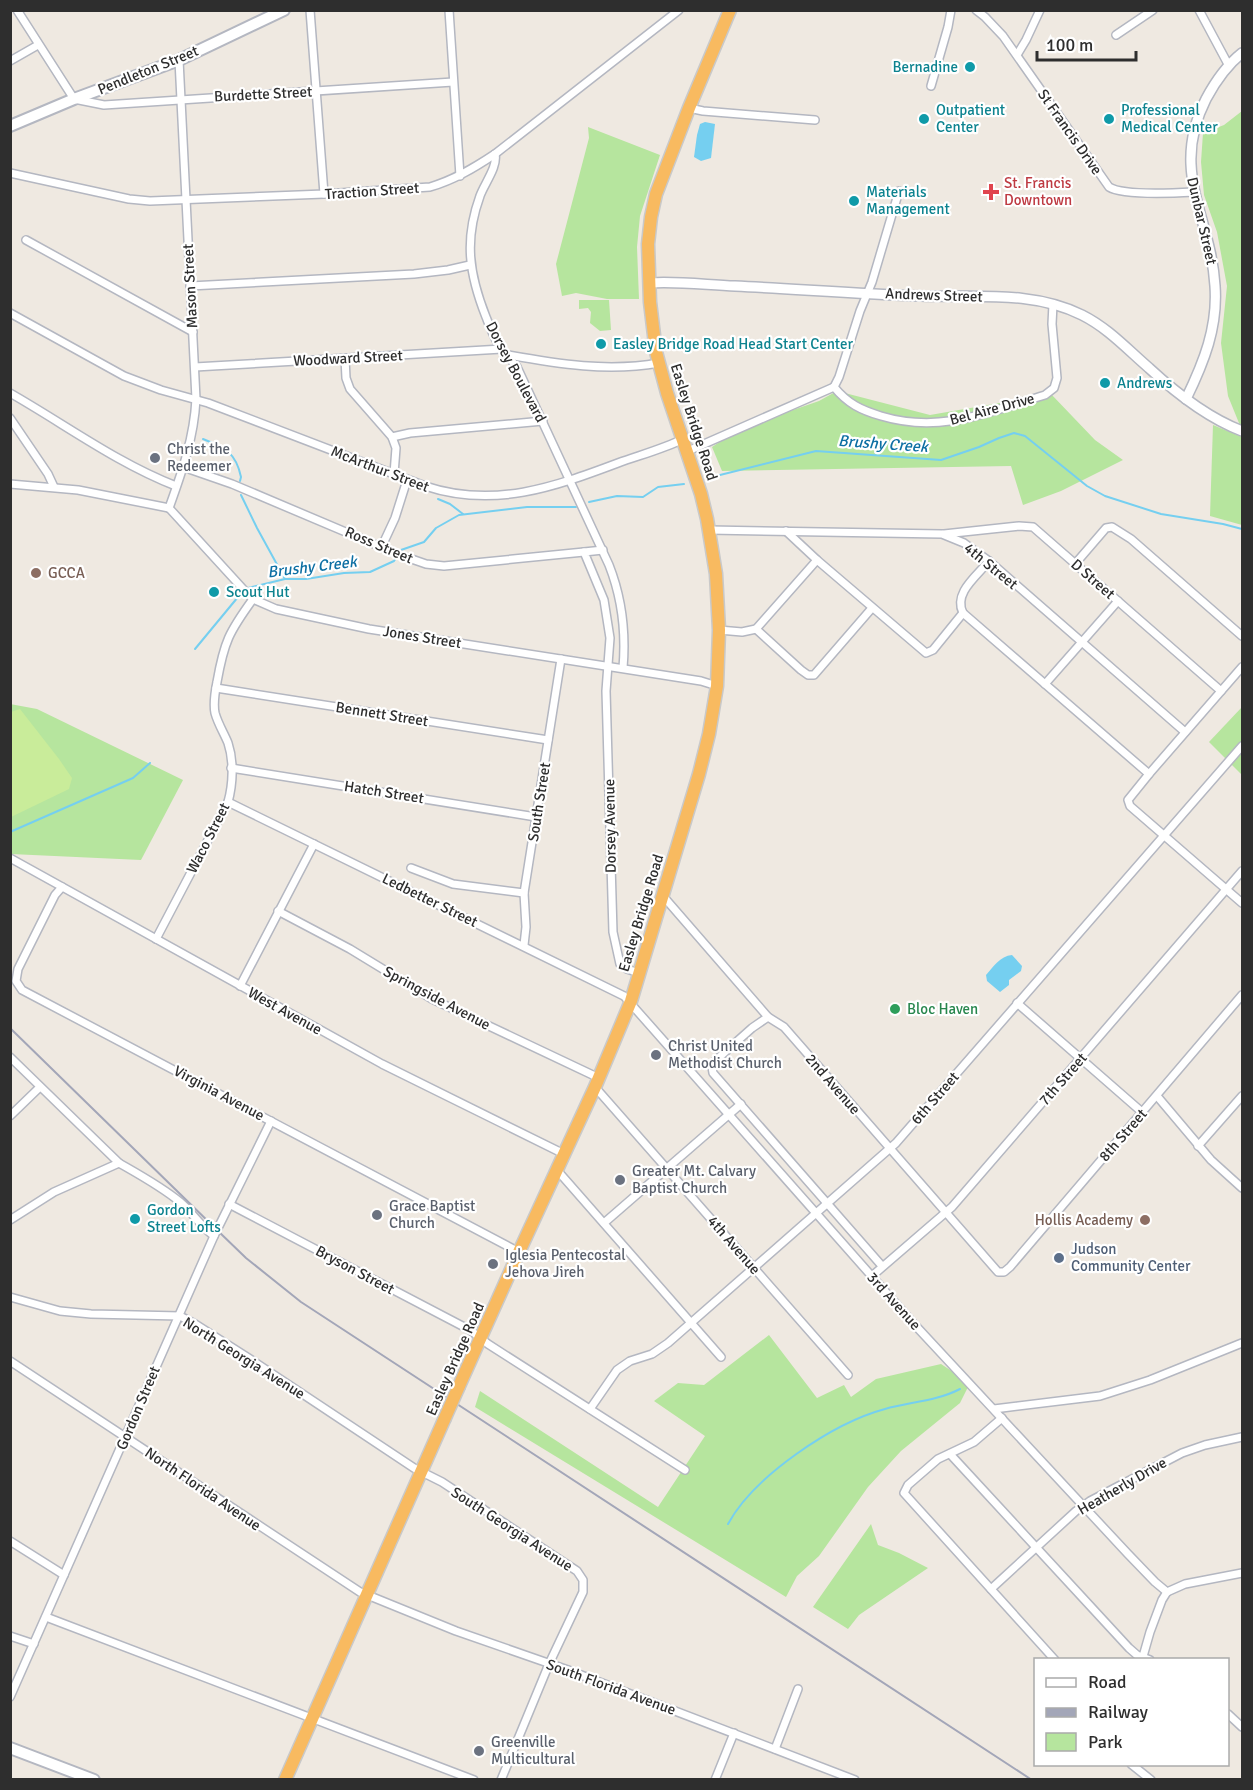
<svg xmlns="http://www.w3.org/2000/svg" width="1253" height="1790" font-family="Signika,sans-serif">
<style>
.green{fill:#b6e59e}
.pitch{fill:#c9ec9a}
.water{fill:#75cff0}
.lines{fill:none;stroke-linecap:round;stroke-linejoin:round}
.stream{stroke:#75cff0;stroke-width:2}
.minor-casing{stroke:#b4b7c1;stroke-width:10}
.tertiary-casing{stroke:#b4b7c1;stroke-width:12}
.secondary-casing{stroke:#b4b7c1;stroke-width:14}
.trunk-casing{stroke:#c9c9c9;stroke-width:15}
.minor{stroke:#fff;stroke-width:7}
.tertiary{stroke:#fff;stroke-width:9}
.secondary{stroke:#fff;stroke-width:10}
.trunk{stroke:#f8ba60;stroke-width:12}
.rail{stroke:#a3a6b8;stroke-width:2}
.trunk-bridge-casing{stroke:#c9c9c9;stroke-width:15;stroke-linecap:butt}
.trunk-bridge{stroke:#f8ba60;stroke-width:12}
.culture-dot{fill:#0f9aa8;stroke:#fff;stroke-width:2}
.health-dot{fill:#e0444e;stroke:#fff;stroke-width:2}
.worship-dot{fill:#6b7280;stroke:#fff;stroke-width:2}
.education-dot{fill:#8d6e63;stroke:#fff;stroke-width:2}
.leisure-dot{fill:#2e9e5b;stroke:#fff;stroke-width:2}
.service-dot{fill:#5c6f8a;stroke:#fff;stroke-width:2}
.labels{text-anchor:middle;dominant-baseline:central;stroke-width:4.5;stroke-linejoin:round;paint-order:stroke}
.culture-label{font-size:15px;fill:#0d838f;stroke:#fff;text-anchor:start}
.street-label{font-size:15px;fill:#2e2e2e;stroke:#fff}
.health-label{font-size:15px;fill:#be3a42;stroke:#fff;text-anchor:start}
.worship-label{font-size:15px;fill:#5b616d;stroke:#fff;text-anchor:start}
.education-label{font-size:15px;fill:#785e54;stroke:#fff;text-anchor:start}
.leisure-label{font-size:15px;fill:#27864d;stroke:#fff;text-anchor:start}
.service-label{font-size:15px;fill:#4e5e75;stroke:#fff;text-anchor:start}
.water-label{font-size:16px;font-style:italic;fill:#0d6fa3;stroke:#fff}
</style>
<rect width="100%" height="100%" fill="#efe9e1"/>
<g class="green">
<polygon points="1242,111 1242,428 1241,428 1228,396 1221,343 1227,286 1217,232 1204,195 1201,162 1203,133 1224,125"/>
<polygon points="588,127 660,155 640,216 637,247 639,299 607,299 576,293 562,296 556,264 589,138"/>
<polygon points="579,300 609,300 611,330 600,331 590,323 591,312 588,308 579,309"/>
<polygon points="837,391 930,415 1051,394 1095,440 1123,460 1061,491 1023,505 1011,466 722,471 712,447 741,428 819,401"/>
<polygon points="1213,425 1242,437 1242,525 1210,516"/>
<polygon points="10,704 37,709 183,780 141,860 11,854"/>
<polygon points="1242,707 1242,775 1209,742"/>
<polygon points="769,1335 817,1398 844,1385 851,1397 876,1379 941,1364 970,1383 960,1403 901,1451 868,1487 819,1556 797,1576 786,1597 475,1407 480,1391 658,1507 705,1436 654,1401 678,1383 704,1385"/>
<polygon points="871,1524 878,1545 899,1553 928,1568 859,1615 848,1629 813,1607"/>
</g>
<polygon class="pitch" points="20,709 59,759 72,778 69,789 11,817 11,712"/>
<g class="water">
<polygon points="705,122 715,124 711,158 701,161 694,157 697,135 700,124"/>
<path d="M1012,955L1022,966L1021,971L1009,980V985L1000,992L987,981L986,975C993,967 1000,956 1012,955Z"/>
</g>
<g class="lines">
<g class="stream">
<path d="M203,439C226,448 236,453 241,477L240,481"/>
<polyline points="712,477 816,451 941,460 979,447 999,438 1014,433 1025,436 1087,486 1105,496 1161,514 1223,524 1242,529"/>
<polyline points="241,495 257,528 285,579"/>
<polyline points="438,499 450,504 463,514"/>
<polyline points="589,502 617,496 643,497 658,487 684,484"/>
<polyline points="248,588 285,579 306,579 344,573 370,572 394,561 401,550 424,542 436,528 459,515 527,507 576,507"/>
<polyline points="195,649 238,597"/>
<polyline points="10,832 133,778 150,763"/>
<path d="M728,1524C754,1476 833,1423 885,1409C910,1402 937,1401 960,1389"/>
</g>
<defs>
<g id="minor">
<polyline points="17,10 74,99 104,105 453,82"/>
<polyline points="310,10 324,194"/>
<polyline points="449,10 460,176"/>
<path d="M976,10L985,17L1003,36L1109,187C1123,196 1176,193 1194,192"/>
<polyline points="1199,10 1229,66"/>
<polyline points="1116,35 1153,10"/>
<polyline points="1017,55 1026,40 1040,10"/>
<polyline points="10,61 38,45"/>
<polyline points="931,86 948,27 951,10"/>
<polyline points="689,108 703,111 815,120"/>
<path d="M495,154C498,167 484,184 480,196C464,240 469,274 486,317C490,327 495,341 502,350C507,356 512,361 517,367L609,565C622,598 626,633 623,668"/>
<path d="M10,173L129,199L150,201L324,194L430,187C454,180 474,168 495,154L679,10"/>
<polyline points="26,240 193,332"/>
<polyline points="190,286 414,274 448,270 470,265"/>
<path d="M10,313L124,376L161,390L208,403L425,486C494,509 554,487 618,463C640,455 663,449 683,439"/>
<path d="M508,355C558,364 608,372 659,363"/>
<polyline points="345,358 346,378 350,389 392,437 396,448 394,474"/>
<polyline points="195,367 502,349"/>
<path d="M834,387C848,404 861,410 881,416C941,434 988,412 1045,395L1054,388L1057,378L1052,324L1053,304"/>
<polyline points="834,387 839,377 860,311 872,282 899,191"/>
<path d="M10,393C66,425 117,463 176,486"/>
<polyline points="10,418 48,474 54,487"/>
<polyline points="392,437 410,433 543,421"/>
<polyline points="688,451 834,387"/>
<polyline points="183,467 232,484 400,555 426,564 444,566 584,552"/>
<polyline points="10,484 78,490 169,508"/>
<polyline points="169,508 244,590 253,599 276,609 369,629 701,681 717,686"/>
<path d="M169,508C182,472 194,438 196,399L179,60"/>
<polyline points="709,530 942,534 964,543 989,561 1185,732"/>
<path d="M786,531L817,560L926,653L933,650L963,613C953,593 977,576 989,561"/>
<polyline points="944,534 1019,526 1033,527 1221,691"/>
<polyline points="382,546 395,518 407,480"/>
<polyline points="603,550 584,552 604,600 610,638 606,691 613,932 620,964 627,969 639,973"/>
<polyline points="1075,564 1106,528 1112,527 1131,539 1242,636"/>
<polyline points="963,613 1149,774"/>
<polyline points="756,629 801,670 808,675 814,675 872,608"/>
<polyline points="719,630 742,632 756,629 817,560"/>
<polyline points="1242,667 1149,774 1128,800 1130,806 1242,903"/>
<polyline points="1045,684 1118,601"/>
<polyline points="216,688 548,740"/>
<polyline points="231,768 536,817"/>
<polyline points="228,802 624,996 914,1324 1128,1554 1155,1582 1167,1592"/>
<polyline points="10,858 382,1064 564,1154"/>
<polyline points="411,868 453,884 524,893"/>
<polyline points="62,887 55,895 18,969 16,981 22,990 519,1252"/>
<polyline points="663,896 768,1017 784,1027 998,1272 1004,1272 1010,1267 1242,995"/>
<polyline points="278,911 350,949 432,999 599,1078"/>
<path d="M156,939L228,802C233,784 234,761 228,743C224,733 218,724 215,713C213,703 215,692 217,682C224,642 229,632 253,599"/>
<polyline points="524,945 526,927 524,893 561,659"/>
<polyline points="240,986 314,844"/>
<polyline points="1017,1003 1143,1113"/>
<polyline points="768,1017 752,1028 715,1061 712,1067 713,1073 882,1266"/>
<polyline points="10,1057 119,1163"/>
<polyline points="595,1087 848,1375"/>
<polyline points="1157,1096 1211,1160 1242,1188"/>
<polyline points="10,1116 40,1087"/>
<polyline points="1198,1146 1242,1096"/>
<polyline points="557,1170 721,1357"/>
<polyline points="229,1204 470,1330 488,1344 685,1470"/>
<path d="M10,1220L54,1192L119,1163C140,1175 162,1187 180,1202C193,1213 199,1225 214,1236"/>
<polyline points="604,1223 741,1104"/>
<polyline points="872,1276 952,1207 1242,871"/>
<polyline points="10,1297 60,1311 91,1314 180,1316 195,1324 250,1359 414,1468 442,1482 577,1571 583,1580 583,1592 549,1664 501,1780"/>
<polyline points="10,1361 360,1592 456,1631 568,1670 855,1780"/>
<polyline points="590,1409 617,1370 630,1361 652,1354 668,1343 896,1143 1242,746"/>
<polyline points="994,1409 1100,1396 1150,1380 1242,1343"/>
<polyline points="1002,1418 974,1442 938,1459 908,1485 904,1493 1055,1660"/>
<polyline points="950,1454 1129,1648 1137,1655 1150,1660"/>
<polyline points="10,1541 64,1575"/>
<polyline points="991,1589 1076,1511 1090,1501 1182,1453 1205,1445 1242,1437"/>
<polyline points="1167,1592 1185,1584 1242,1573"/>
<polyline points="46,1617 474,1780"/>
<polyline points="10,1636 34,1644"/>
<polyline points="1142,1660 1150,1632 1162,1600 1167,1592"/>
<polyline points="10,1697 214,1236 271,1121"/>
<polyline points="1228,1714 1242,1727"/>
<polyline points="775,1749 798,1689"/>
<polyline points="1131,1764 1151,1780"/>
<polyline points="715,1780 734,1733"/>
</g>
<g id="tertiary">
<path d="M649,283C677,281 707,285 735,286C797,289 859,294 921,296C975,298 1032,290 1082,315C1108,328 1127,349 1149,368C1176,393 1208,418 1242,431"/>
<path d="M1186,399C1204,362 1218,327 1215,286C1211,216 1169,172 1206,99C1215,82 1227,65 1242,53"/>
</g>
<g id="secondary">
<polyline points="10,126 74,99 179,60 284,10"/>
<polyline points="10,1748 94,1780"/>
</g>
<g id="trunk">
<polyline points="459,1386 519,1252 595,1087 631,1001 699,774 709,734 717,686 719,630 716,574 707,519 701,494 667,393 656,352 650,302 648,244 651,217 656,194 689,108 730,10"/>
<polyline points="285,1780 444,1420"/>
</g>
</defs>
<use href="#minor" class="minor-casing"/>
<use href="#tertiary" class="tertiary-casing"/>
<use href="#secondary" class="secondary-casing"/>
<use href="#trunk" class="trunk-casing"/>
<use href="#minor" class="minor"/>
<use href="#tertiary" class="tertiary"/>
<use href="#secondary" class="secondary"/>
<use href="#trunk" class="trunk"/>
<polyline class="rail" points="10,1028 217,1230 246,1258 301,1302 1032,1780"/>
<defs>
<polyline id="trunk-bridge" points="444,1420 459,1386"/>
</defs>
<use href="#trunk-bridge" class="trunk-bridge-casing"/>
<use href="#trunk-bridge" class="trunk-bridge"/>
</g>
<g class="culture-dot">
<circle cx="970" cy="67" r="6"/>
<circle cx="924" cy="119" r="6"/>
<circle cx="1109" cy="119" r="6"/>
<circle cx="854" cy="201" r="6"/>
<circle cx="601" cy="344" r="6"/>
<circle cx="1105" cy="383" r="6"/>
<circle cx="214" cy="592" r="6"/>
<circle cx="135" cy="1219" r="6"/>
</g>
<path class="health-dot" d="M988 183h6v6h6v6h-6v6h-6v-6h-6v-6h6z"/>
<g class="worship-dot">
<circle cx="155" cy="458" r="6"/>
<circle cx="656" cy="1055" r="6"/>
<circle cx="620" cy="1180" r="6"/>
<circle cx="377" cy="1215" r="6"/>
<circle cx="493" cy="1264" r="6"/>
<circle cx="479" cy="1751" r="6"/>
</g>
<g class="education-dot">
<circle cx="36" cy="573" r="6"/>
<circle cx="1145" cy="1220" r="6"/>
</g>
<circle class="leisure-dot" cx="895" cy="1009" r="6"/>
<circle class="service-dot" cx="1059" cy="1258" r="6"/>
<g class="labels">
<g class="culture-label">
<text x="958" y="67" text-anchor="end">Bernadine</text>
<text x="936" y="110">Outpatient<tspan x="936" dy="17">Center</tspan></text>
<text x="1121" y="110">Professional<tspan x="1121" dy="17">Medical Center</tspan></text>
<text x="866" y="192">Materials<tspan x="866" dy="17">Management</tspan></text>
<text x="613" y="344">Easley Bridge Road Head Start Center</text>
<text x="1117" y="383">Andrews</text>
<text x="226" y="592">Scout Hut</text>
<text x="147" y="1210">Gordon<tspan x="147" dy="17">Street Lofts</tspan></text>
</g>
<g class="street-label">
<text transform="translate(148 70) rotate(-22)">Pendleton Street</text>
<text transform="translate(263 94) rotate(-3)">Burdette Street</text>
<text transform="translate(1070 132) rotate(55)">St Francis Drive</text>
<text transform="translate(372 191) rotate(-4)">Traction Street</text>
<text transform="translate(1202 221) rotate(77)">Dunbar Street</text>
<text transform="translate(190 286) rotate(-93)">Mason Street</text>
<text transform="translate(934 295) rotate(2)">Andrews Street</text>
<text transform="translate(348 358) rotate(-3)">Woodward Street</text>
<text transform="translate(516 372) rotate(62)">Dorsey Boulevard</text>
<text transform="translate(992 409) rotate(-15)">Bel Aire Drive</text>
<text transform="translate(694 422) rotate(72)">Easley Bridge Road</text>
<text transform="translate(380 469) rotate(21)">McArthur Street</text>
<text transform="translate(379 545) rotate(23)">Ross Street</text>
<text transform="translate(991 566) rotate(39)">4th Street</text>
<text transform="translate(1093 579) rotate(41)">D Street</text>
<text transform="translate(422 637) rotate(9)">Jones Street</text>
<text transform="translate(382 714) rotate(9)">Bennett Street</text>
<text transform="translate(384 792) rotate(9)">Hatch Street</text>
<text transform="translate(539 802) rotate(-81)">South Street</text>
<text transform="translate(610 826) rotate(-91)">Dorsey Avenue</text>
<text transform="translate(208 838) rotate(-63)">Waco Street</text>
<text transform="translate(430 900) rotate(26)">Ledbetter Street</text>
<text transform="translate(641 913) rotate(-73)">Easley Bridge Road</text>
<text transform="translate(437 998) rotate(28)">Springside Avenue</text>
<text transform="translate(285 1011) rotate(29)">West Avenue</text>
<text transform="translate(1063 1079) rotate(-49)">7th Street</text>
<text transform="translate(833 1084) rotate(49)">2nd Avenue</text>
<text transform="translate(219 1093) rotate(28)">Virginia Avenue</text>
<text transform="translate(935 1098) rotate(-49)">6th Street</text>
<text transform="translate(1123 1135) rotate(-49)">8th Street</text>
<text transform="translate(734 1245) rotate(49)">4th Avenue</text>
<text transform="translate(355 1270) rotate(28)">Bryson Street</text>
<text transform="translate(894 1301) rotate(48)">3rd Avenue</text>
<text transform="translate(244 1358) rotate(32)">North Georgia Avenue</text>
<text transform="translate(455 1359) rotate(-66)">Easley Bridge Road</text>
<text transform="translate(138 1408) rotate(-67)">Gordon Street</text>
<text transform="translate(1122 1486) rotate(-30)">Heatherly Drive</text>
<text transform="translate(203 1489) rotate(34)">North Florida Avenue</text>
<text transform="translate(512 1529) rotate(33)">South Georgia Avenue</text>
<text transform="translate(611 1687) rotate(20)">South Florida Avenue</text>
</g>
<g class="health-label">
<text x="1004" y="183">St. Francis<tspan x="1004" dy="17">Downtown</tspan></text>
</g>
<g class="worship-label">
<text x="167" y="449">Christ the<tspan x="167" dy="17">Redeemer</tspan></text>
<text x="668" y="1046">Christ United<tspan x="668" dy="17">Methodist Church</tspan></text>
<text x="632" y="1171">Greater Mt. Calvary<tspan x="632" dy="17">Baptist Church</tspan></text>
<text x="389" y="1206">Grace Baptist<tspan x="389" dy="17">Church</tspan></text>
<text x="505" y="1255">Iglesia Pentecostal<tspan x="505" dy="17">Jehova Jireh</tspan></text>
<text x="491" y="1742">Greenville<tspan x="491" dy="17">Multicultural</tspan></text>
</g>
<g class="education-label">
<text x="48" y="573">GCCA</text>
<text x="1133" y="1220" text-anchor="end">Hollis Academy</text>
</g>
<g class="leisure-label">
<text x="907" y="1009">Bloc Haven</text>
</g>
<g class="service-label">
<text x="1071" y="1249">Judson<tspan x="1071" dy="17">Community Center</tspan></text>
</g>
<g class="water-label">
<text transform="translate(883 444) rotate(4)">Brushy Creek</text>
<text transform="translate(312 567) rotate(-7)">Brushy Creek</text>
</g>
</g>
<rect width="1253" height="1790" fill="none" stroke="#2e2e2e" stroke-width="24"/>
<rect x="1034" y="1658" width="195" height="108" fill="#ffffff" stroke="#ababab" stroke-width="1.5"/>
<rect x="1046" y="1678" width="30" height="9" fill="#ffffff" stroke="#ababab" stroke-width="1.5"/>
<text x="1088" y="1688" font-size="18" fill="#2e2e2e">Road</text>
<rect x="1046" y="1708" width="30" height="9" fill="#a3a6b8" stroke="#ababab" stroke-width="1.5"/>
<text x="1088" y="1718" font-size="18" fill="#2e2e2e">Railway</text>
<rect x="1046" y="1733" width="30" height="18" fill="#b6e59e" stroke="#ababab" stroke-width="1.5"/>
<text x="1088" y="1748" font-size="18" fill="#2e2e2e">Park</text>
<path d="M1037 51v9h99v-9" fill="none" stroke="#2e2e2e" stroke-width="3"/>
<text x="1046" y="51" font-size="18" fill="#2e2e2e" stroke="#ffffff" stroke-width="4.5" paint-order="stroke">100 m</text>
</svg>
